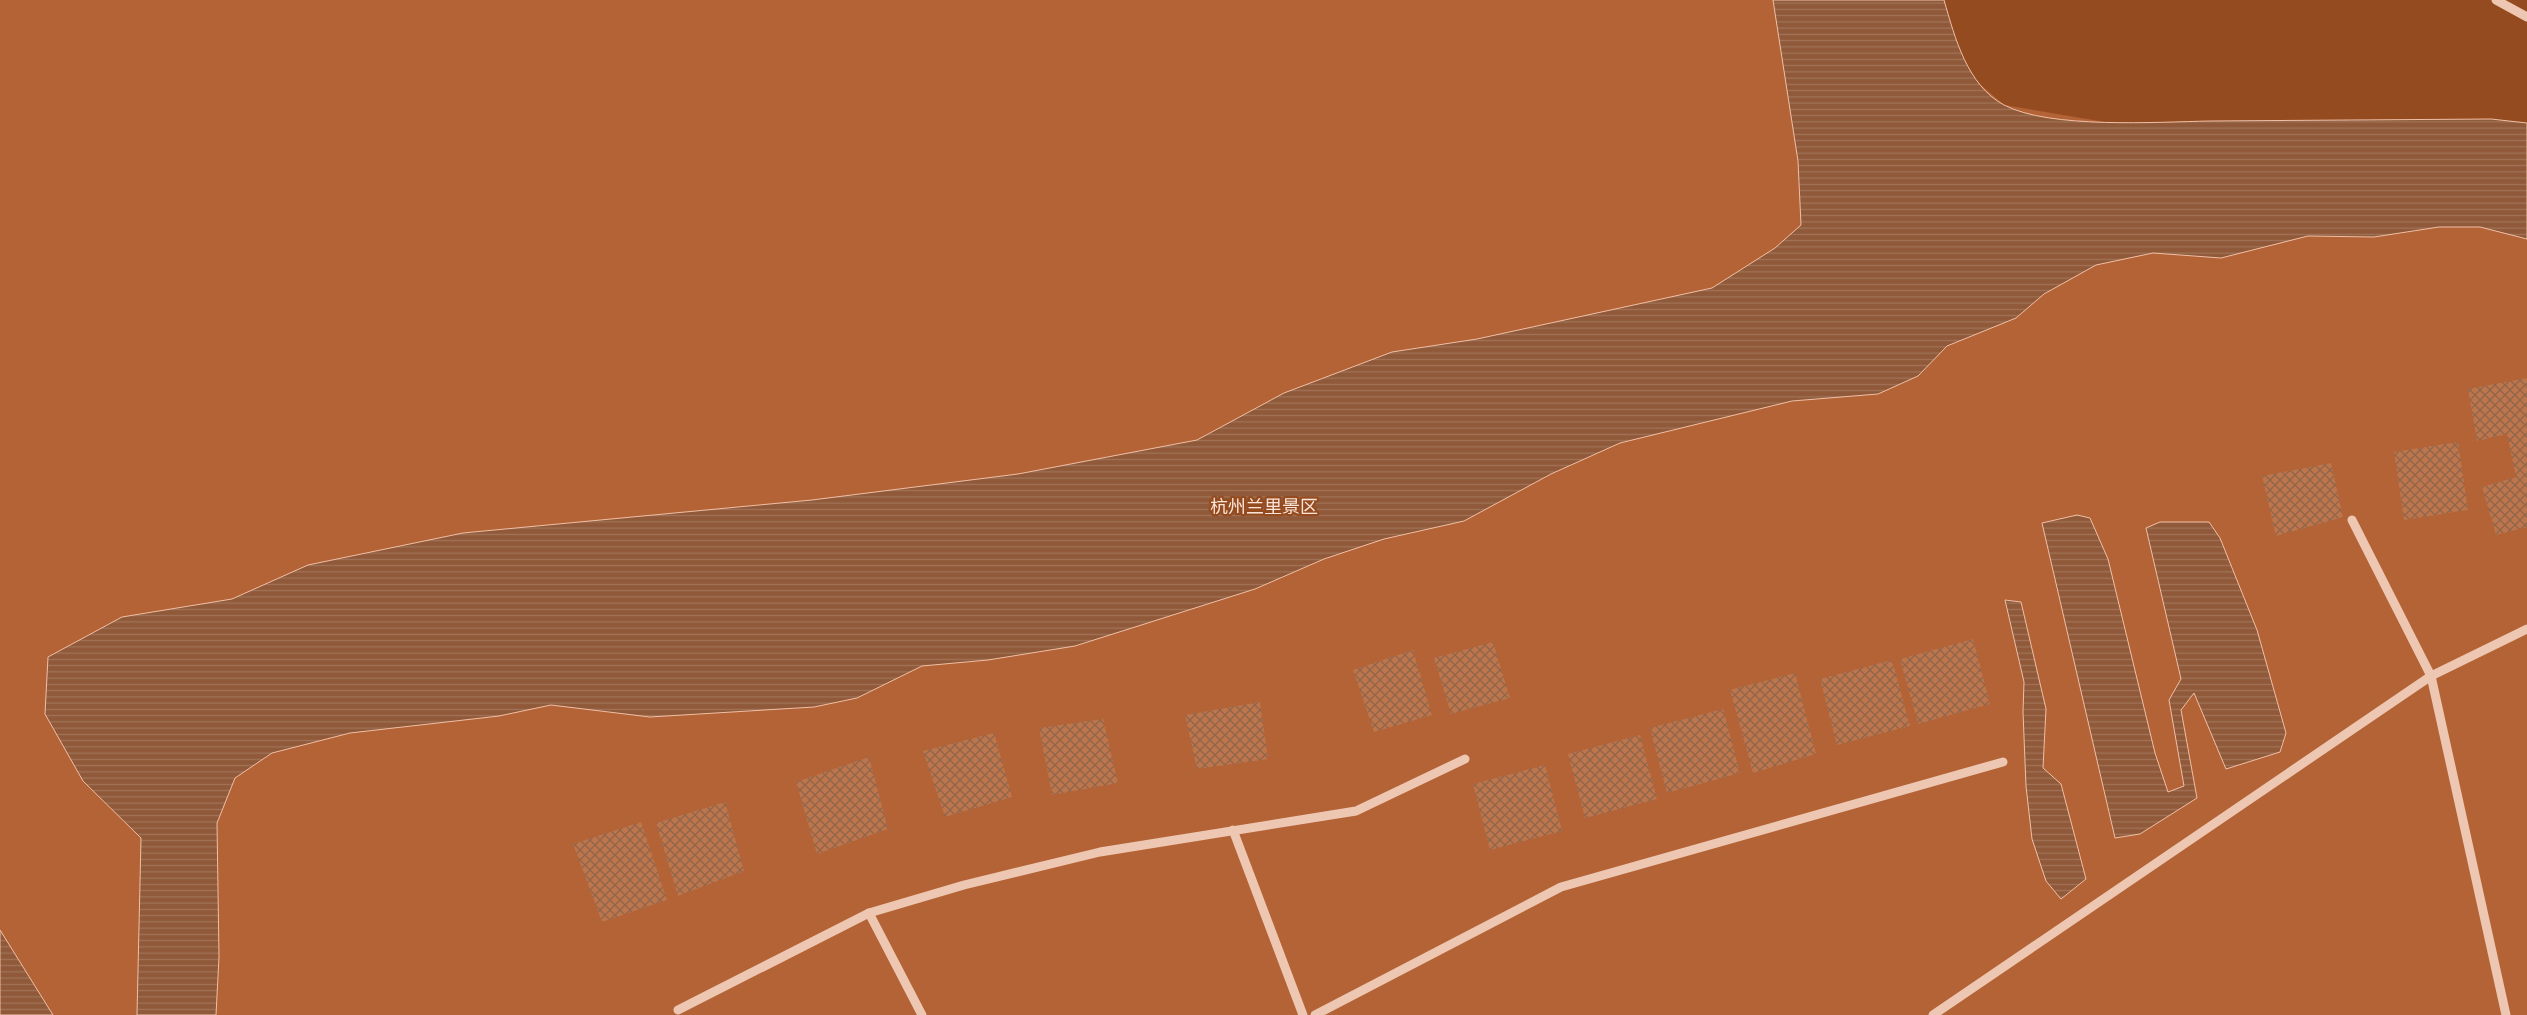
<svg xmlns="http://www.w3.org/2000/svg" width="2527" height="1015" font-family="'Alegreya Sans','Noto Sans SC',sans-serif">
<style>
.green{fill:#b36336}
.water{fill:url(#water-rules);stroke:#f0bfa5}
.building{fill:url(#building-cross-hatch)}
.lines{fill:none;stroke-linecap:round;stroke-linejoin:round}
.minor{stroke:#eec7b2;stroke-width:9}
.labels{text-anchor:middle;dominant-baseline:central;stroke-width:4.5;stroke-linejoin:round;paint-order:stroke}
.park-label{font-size:18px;fill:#fae4d8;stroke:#944b1f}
</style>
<defs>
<pattern id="water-rules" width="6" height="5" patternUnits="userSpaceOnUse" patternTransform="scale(1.25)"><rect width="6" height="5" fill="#905a3a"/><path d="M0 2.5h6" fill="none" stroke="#a17358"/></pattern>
<pattern id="building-cross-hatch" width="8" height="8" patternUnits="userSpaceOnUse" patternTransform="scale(1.25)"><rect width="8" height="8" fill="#bd754b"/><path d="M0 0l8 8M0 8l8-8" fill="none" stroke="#90654b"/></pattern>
</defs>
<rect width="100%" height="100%" fill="#944b1f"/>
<polygon class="green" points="0,0 1884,0 2004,105 2527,193 2527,1015 0,1015"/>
<g class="water">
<path d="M1773,0H1944C1955,38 1967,85 2004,105C2050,129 2157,122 2210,121C2304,120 2397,120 2491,119L2527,123V239L2480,227H2439L2374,237L2308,236L2221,258L2153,253L2096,265L2044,294L2016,318L1947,346L1918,376L1878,394L1792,401L1620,443L1551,474L1464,521L1384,539L1324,559L1255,589L1075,646L988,660L922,666L857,698L814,707L650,717L551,705L499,716L350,733L272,753L235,778L217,823L219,957L216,1015H137L141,838L83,781L45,714L48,657L122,617L232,599L308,565L463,533L812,500L1018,474L1197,440L1284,393L1392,352L1477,339L1712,288L1775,248L1801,225L1798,161Z"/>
<polygon points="2077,515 2090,518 2108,559 2155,753 2168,792 2184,786 2169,700 2181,679 2146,528 2160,522 2209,522 2220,538 2257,630 2286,733 2280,752 2226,769 2194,693 2181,710 2197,798 2140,834 2115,838 2042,523"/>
<polygon points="2005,600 2021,602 2046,709 2043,768 2061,784 2086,879 2061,899 2046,881 2032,839 2026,786 2023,712 2024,682"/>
<polygon points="0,930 53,1015 0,1015"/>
</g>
<g class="building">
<polygon points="2527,378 2527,527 2496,535 2482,487 2516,477 2507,434 2477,441 2468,389"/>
<polygon points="2458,442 2468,510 2404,520 2394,452"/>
<polygon points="2331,463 2343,517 2276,536 2262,476"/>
<polygon points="1973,639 1990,704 1918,724 1900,659"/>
<polygon points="1493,642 1510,698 1451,714 1434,658"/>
<polygon points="1413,650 1432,715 1374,732 1353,670"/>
<polygon points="1892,660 1910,726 1837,745 1820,679"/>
<polygon points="1795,673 1816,754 1753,773 1730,690"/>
<polygon points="1260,702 1268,759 1197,769 1185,715"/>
<polygon points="1723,709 1740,773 1667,793 1650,728"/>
<polygon points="1103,719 1118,783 1052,795 1039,728"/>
<polygon points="994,733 1012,797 945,817 923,751"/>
<polygon points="1640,735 1657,799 1585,818 1568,754"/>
<polygon points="869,757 888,829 817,854 796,782"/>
<polygon points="1545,765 1562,831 1490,850 1473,784"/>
<polygon points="725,802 744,871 678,896 656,823"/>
<polygon points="641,822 667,900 602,922 573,844"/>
</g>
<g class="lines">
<g class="minor">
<polyline points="2496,0 2527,17"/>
<polyline points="2352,520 2431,676 2506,1015"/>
<polyline points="1233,830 1303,1015"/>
<polyline points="869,913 922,1015"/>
<polyline points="678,1010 869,913 964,885 1100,852 1356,811 1465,759"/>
<polyline points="1315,1015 1561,887 2003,762"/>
<polyline points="1933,1015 2431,676 2527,629"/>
</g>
</g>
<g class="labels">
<g class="park-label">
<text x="1264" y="508">杭州兰里景区</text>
</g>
</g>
</svg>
